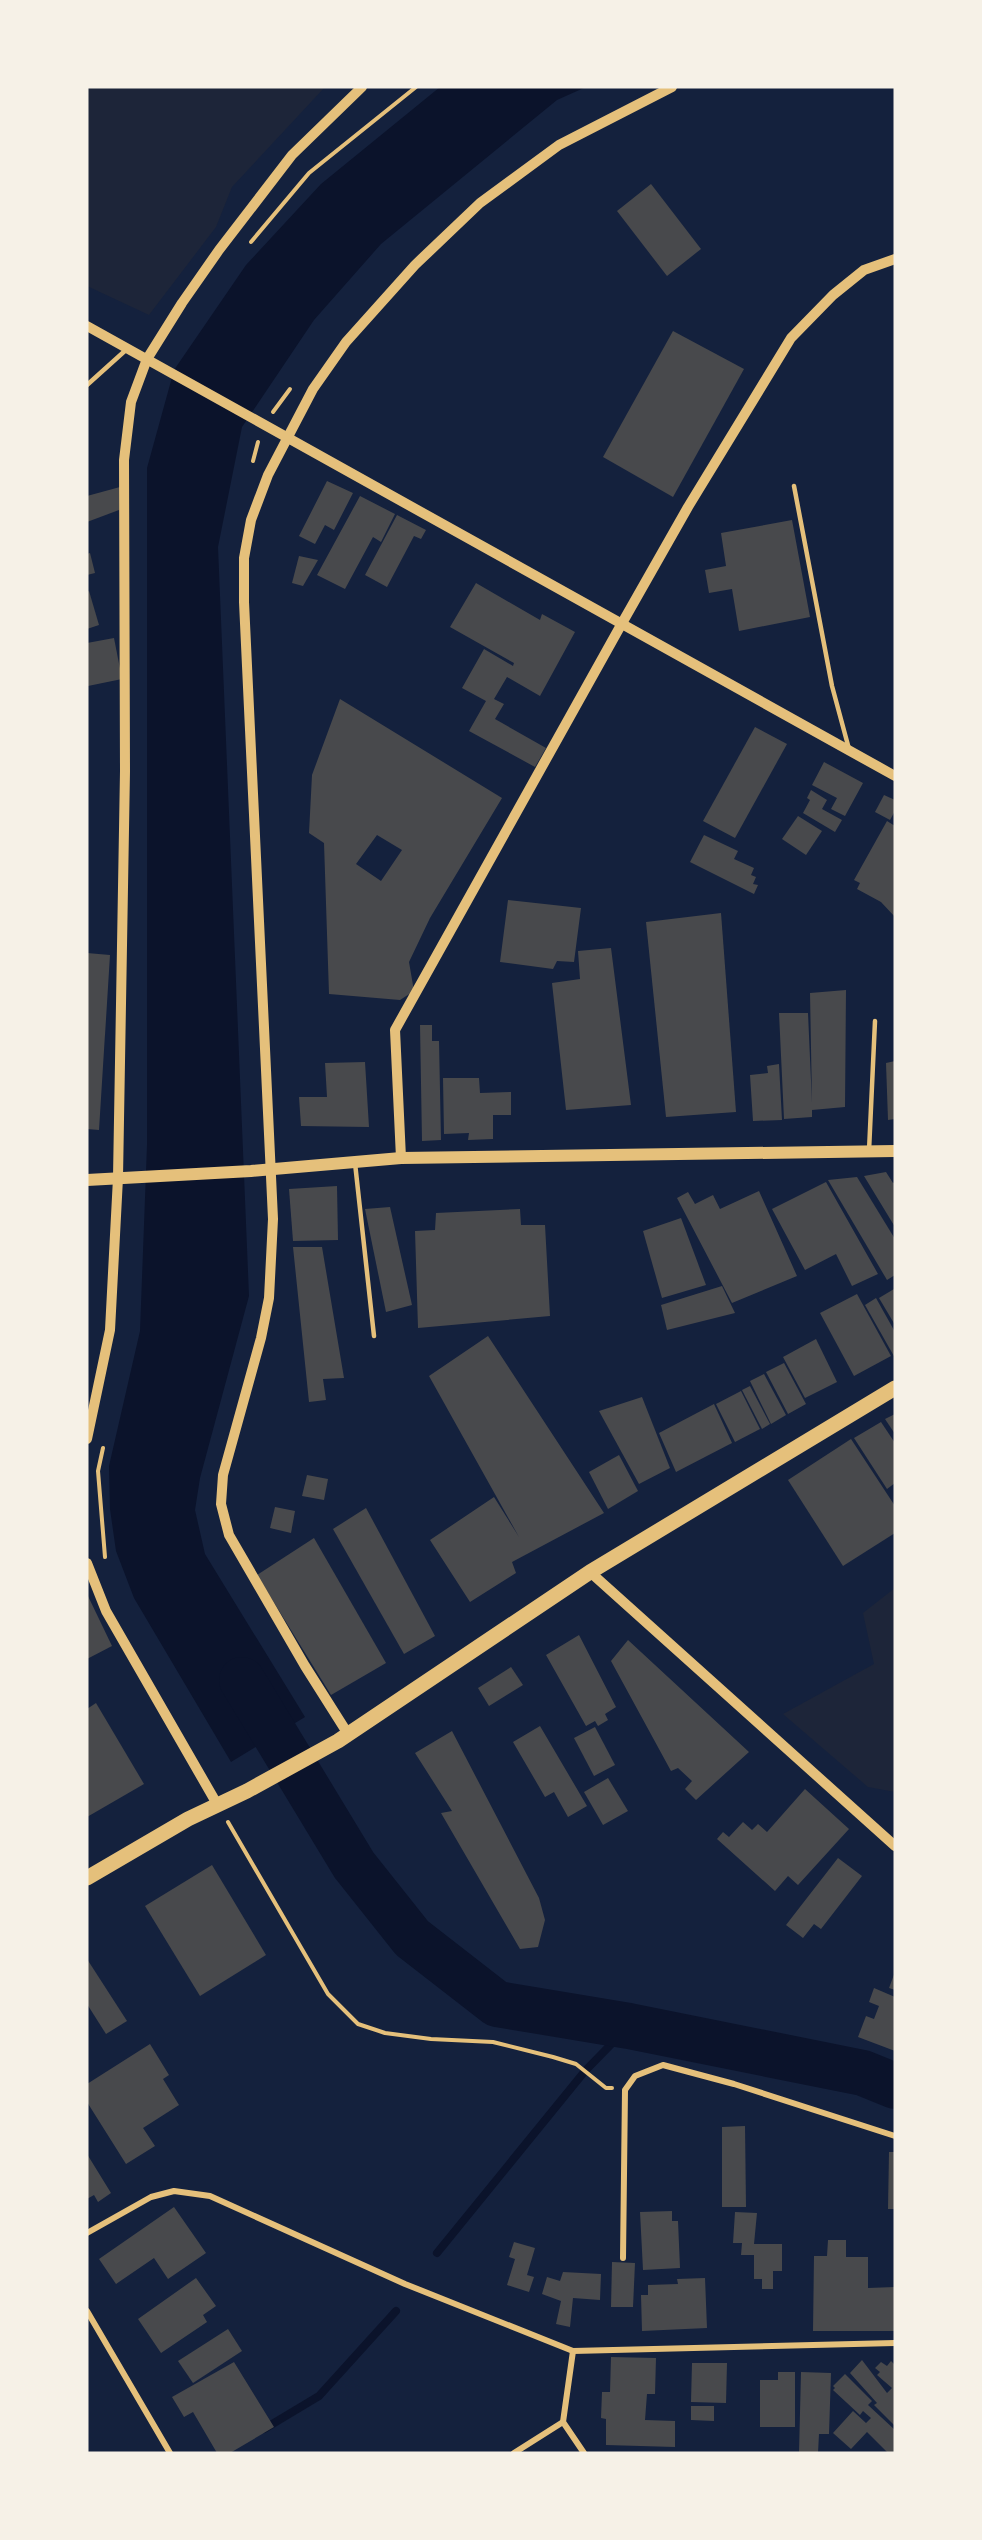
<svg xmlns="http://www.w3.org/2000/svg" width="982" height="2540" font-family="'Titillium Web',sans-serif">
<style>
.green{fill:#1d2539}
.water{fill:#0b132b}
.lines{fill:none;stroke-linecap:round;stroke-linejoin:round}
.stream{stroke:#0b132b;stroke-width:8}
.river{stroke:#0b132b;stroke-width:46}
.building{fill:#48494c;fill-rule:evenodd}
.path{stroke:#e5c07b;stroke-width:4}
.service{stroke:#e5c07b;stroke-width:4.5}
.minor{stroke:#e5c07b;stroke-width:6}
.tertiary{stroke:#e5c07b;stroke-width:10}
.secondary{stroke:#e5c07b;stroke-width:12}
.primary{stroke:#e5c07b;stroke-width:15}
</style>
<rect width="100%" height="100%" fill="#14213d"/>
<g class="green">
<polygon points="87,87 325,87 232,187 216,227 149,315 87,286"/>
<polygon points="895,1588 895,1792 868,1787 783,1714 874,1664 863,1613"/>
</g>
<polygon class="water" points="440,87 586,87 557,100 381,244 314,320 242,427 218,547 249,1296 200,1478 195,1510 205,1554 305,1717 231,1762 134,1598 116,1551 110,1509 109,1466 140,1331 147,1145 147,468 174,370 246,265 321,184"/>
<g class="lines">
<g class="stream">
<polyline points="437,2253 585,2071 629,2026"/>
<polyline points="264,2429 319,2396 396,2311"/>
</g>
<polyline class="river" points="242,1680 354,1865 412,1938 497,2004 629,2026 863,2073 895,2086"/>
</g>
<g class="building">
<polygon points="651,184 701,249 667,276 617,211"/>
<polygon points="673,331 744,369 673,497 603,457"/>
<polygon points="327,481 353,493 334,530 325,525 315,544 299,536"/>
<polygon points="120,487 119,510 87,522 87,496"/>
<polygon points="360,496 395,514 381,542 373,537 345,589 317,575"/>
<polygon points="397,515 426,530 421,539 414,536 387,587 365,575"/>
<polygon points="792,520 810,617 739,631 732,589 709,593 705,570 726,566 721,533"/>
<polygon points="90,553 95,573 87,575 87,554"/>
<polygon points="299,556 318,560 303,586 292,583"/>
<polygon points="476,583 540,620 542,614 575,632 540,696 507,677 494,699 504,704 495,719 546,748 535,767 469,731 486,701 462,688 484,649 513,666 514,663 450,627"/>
<polygon points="89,591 99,625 87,629 87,592"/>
<polygon points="114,638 122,679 88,686 87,643"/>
<path d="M340,699L502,798L430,918L409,962L414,991L400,1000L329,994L324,843L309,833L312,775ZM377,835L402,850L381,881L356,864Z"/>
<polygon points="755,727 787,744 735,838 703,821"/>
<polygon points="824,762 863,783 845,816 831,809 837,798 812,785"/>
<polygon points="811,790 827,800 822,809 842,820 835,832 803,813 810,800 807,798"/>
<polygon points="884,795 895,800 895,811 890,820 875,812"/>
<polygon points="798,816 822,831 806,855 782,839"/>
<polygon points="887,821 895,826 895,917 881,902 857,889 860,883 854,880"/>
<polygon points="704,835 738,851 734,859 754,868 751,875 756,877 753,884 758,885 754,894 690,862"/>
<polygon points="508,900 581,908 574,962 557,961 553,969 500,962"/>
<polygon points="721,913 736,1112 666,1117 646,922"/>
<polygon points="611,948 631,1105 566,1110 552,983 580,979 578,951"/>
<polygon points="87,953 110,955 99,1130 87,1129"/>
<polygon points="846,990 845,1107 812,1110 812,1117 784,1119 779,1013 808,1013 812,1103 810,993"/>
<polygon points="420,1025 432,1025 432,1041 439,1041 441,1140 422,1141"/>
<polygon points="895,1061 895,1119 888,1120 886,1063"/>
<polygon points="365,1062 369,1127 301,1126 299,1097 327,1097 325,1063"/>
<polygon points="779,1064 782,1120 753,1121 750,1075 768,1073 767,1066"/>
<polygon points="443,1078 479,1078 480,1093 511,1092 511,1115 493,1115 493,1139 468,1140 469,1133 444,1134"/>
<polygon points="886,1172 893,1183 895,1182 895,1227 864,1176"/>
<polygon points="857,1177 895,1239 895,1275 887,1280 828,1180"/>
<polygon points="826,1182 878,1274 852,1286 836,1254 805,1270 772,1209"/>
<polygon points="337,1186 338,1240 293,1241 289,1189"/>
<polygon points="759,1191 797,1276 732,1303 677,1198 688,1192 695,1204 713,1195 720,1209"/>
<polygon points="390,1207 412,1305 386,1312 365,1209"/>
<polygon points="520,1209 521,1225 545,1225 550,1316 418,1328 415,1231 435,1230 436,1213"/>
<polygon points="681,1218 706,1285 662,1298 643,1231"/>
<polygon points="293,1247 322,1247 344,1378 323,1379 326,1400 309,1402"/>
<polygon points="722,1286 735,1313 667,1330 661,1305"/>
<polygon points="894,1289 895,1291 895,1325 879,1298"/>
<polygon points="857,1294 891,1356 854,1376 820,1313"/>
<polygon points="876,1298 895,1332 895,1358 865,1305"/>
<polygon points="488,1336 604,1513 512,1562 516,1573 470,1602 430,1540 494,1497 519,1537 429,1376"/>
<polygon points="816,1339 837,1382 805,1398 783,1357"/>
<polygon points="784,1363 806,1404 788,1414 766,1372"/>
<polygon points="764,1374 786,1415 771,1424 750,1381"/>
<polygon points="750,1386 770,1424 762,1429 742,1390"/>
<polygon points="741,1391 760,1429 735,1442 716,1404"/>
<polygon points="642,1397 670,1468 639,1484 599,1411"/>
<polygon points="714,1404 732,1443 676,1472 659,1433"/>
<polygon points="895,1414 895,1434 885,1419"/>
<polygon points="881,1422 895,1443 895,1483 887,1489 854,1438"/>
<polygon points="851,1439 895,1506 895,1533 843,1566 788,1480"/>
<polygon points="619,1455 638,1491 608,1509 589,1472"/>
<polygon points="307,1475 328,1479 324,1500 302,1496"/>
<polygon points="275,1507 295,1511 291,1533 270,1528"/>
<polygon points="366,1508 435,1636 404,1654 333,1529"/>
<polygon points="314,1538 386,1663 331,1695 257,1575"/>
<polygon points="87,1594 112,1646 87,1659"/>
<polygon points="579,1635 616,1707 605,1714 608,1720 598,1726 595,1721 586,1726 546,1655"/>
<polygon points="628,1640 749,1752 696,1800 685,1789 692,1781 678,1768 671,1771 611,1661"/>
<polygon points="511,1667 523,1685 489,1706 478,1688"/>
<polygon points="96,1703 144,1784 87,1817 87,1709"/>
<polygon points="540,1726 587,1806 568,1817 554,1792 545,1797 513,1742"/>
<polygon points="595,1727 615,1765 594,1776 574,1738"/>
<polygon points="452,1731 539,1898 545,1920 538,1947 520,1949 441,1813 452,1811 415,1753"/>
<polygon points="608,1778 628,1811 603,1825 584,1792"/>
<polygon points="805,1789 849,1829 798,1885 788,1876 775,1891 717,1839 723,1832 729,1837 743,1822 752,1830 758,1824 767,1832"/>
<polygon points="838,1858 862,1876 821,1929 814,1924 803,1938 786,1925"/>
<polygon points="212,1865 266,1955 200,1996 145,1906"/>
<polygon points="87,1959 127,2021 106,2034 87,2004"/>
<polygon points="895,1972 895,1990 889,1988"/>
<polygon points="874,1988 895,1997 895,2051 858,2037 866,2016 874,2019 879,2006 869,2002"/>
<polygon points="150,2044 169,2075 163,2079 179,2105 143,2128 155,2146 126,2164 87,2102 87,2084"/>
<polygon points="745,2126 746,2207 722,2207 722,2127"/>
<polygon points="889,2152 895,2152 895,2209 888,2209"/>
<polygon points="87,2154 111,2193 98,2202 94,2195 87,2199"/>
<polygon points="174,2207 206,2253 168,2279 154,2258 116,2284 99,2259"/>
<polygon points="672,2211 672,2221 678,2221 680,2268 643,2270 640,2212"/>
<polygon points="735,2212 757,2213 754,2244 782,2244 782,2271 773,2271 773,2289 762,2289 762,2279 754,2279 754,2255 741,2255 742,2243 733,2243"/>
<polygon points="828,2240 846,2240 846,2257 868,2257 868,2288 895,2287 895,2331 813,2331 814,2256 827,2256"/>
<polygon points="514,2242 535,2248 527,2275 534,2277 529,2292 507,2285 515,2259 509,2257"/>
<polygon points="612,2262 635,2263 633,2307 611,2307"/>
<polygon points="563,2272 601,2274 600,2300 573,2298 570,2327 556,2324 561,2301 542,2294 547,2277 560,2281"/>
<polygon points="196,2278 216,2306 203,2315 207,2322 161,2353 138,2319"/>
<polygon points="705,2278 707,2328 642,2331 641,2295 648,2295 648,2285 678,2284 677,2279"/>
<polygon points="228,2329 242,2351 193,2383 178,2361"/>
<polygon points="611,2357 656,2358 655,2394 647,2394 645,2420 675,2421 675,2447 606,2445 606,2419 601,2418 602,2392 610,2392"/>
<polygon points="862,2360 887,2393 892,2388 877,2375 880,2372 875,2368 881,2362 887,2366 891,2361 895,2365 895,2426 874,2405 877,2403 850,2373"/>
<polygon points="234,2362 274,2427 230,2453 217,2453 193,2412 184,2417 172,2397"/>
<polygon points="692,2363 727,2363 726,2403 691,2402"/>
<polygon points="778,2372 795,2372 795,2427 760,2427 760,2380 778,2380"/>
<polygon points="801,2372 831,2373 829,2434 819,2434 818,2453 799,2453"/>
<polygon points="845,2374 872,2401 868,2405 895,2430 895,2453 888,2453 867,2432 851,2449 833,2433 853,2411 866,2423 871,2418 863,2411 860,2415 833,2390 835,2388 833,2386"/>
<polygon points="691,2406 714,2406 714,2421 691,2420"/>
</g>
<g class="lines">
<g class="path">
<polyline points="251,242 309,173 416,87"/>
<polyline points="273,412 290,389"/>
<polyline points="253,461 258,442"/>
<polyline points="103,1448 98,1471 105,1557"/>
<polyline points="228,1822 328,1994 358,2024 385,2033 431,2039 493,2042 553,2057 576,2064 606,2088 612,2088"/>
</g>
<g class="service">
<polyline points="87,385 127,349"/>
<polyline points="794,486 832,686 849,749"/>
<polyline points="869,1151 875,1021"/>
<polyline points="355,1163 374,1336"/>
</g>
<g class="minor">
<polyline points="87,2233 151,2197 174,2191 210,2196 405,2284 573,2351 895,2343"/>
<polyline points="623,2258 625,2090 635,2076 663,2065 734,2084 895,2136"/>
<polyline points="87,2311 170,2453"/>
<polyline points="573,2351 563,2422 584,2453"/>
<polyline points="514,2453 563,2422"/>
</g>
<g class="tertiary">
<polyline points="87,326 895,776"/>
<polyline points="401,1158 395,1030 621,625 688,507 791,338 833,295 864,270 895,259"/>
<polyline points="87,1439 110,1330 118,1178 125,771 124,460 131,402 147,359 182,303 219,250 292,155 362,87"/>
<polyline points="87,1563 106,1611 217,1804"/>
<polyline points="590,1572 895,1846"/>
<polyline points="348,1734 305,1666 229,1535 221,1504 223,1475 261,1338 269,1298 273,1219 244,602 244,558 251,520 268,475 313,389 346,342 415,265 480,203 559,145 672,87"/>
</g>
<polyline class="secondary" points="87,1180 251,1171 401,1158 895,1151"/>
<polyline class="primary" points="87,1878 188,1819 247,1791 338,1741 590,1572 895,1388"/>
</g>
<rect width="982" height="2540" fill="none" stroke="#f6f1e7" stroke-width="177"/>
</svg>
